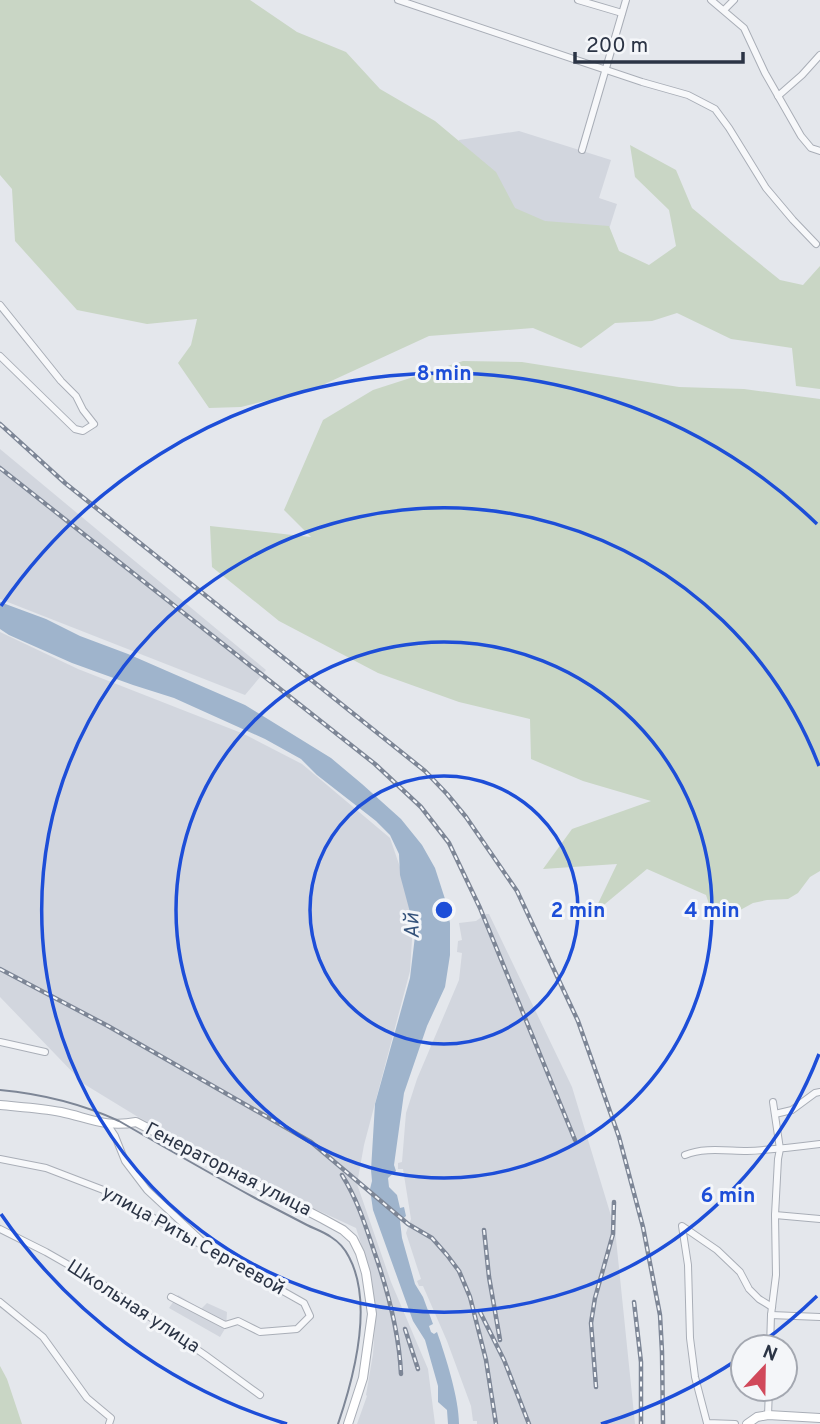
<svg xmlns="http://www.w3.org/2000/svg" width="820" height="1424" font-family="Overpass,sans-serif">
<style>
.built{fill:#d2d6de}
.green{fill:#c9d6c5}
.water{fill:#9fb4cc}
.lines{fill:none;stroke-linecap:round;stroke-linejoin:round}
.street-casing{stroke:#a9aeb7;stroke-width:8}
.secondary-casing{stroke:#a9aeb7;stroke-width:10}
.street{stroke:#f7f8fa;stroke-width:6}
.secondary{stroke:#fff;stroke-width:8}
.tram{stroke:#7d8696;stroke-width:2}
.rail-casing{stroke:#7d8696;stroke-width:4.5}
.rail{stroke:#f4f6f9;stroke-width:2;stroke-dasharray:5;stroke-linecap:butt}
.ring{fill:none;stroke:#1d4ed8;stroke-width:3.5}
.labels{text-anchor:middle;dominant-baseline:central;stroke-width:6;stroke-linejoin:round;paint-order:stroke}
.street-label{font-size:19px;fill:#2b3445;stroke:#f4f6f9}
.water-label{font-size:21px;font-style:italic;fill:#34527a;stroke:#f4f6f9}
.centre{fill:#1d4ed8;stroke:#f4f6f9;stroke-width:3.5}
.ring-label{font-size:21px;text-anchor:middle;font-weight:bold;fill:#1d4ed8;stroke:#f4f6f9;stroke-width:6;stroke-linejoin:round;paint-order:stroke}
</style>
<rect width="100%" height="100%" fill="#e4e7ec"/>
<g class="built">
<polygon points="519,131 611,160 599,198 617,204 610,226 602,239 497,209 453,155 459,140"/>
<polygon points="0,449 266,670 245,695 0,599"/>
<polygon points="0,632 78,669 244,734 302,764 390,838 414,908 410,971 364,1145 357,1184 391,1282 428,1369 435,1424 357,1424 367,1396 366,1395 373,1354 375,1324 369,1269 356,1228 289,1197 138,1117 84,1084 0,997"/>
<polygon points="486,914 489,914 572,1087 615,1229 635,1424 477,1424 477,1421 473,1421 471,1406 447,1341 423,1286 419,1286 417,1281 421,1279 406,1233 411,1219 403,1169 398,1169 398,1163 402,1162 406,1113 417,1079 459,980 462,953 457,952 458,941 462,940 459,923 476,921"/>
<polygon points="178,1295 201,1309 207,1303 227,1312 226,1327 220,1337 169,1308"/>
</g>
<g class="green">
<polygon points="0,0 250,0 297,32 346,52 380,89 435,121 496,172 515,208 545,221 609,226 619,251 649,265 676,246 669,210 635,177 630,145 676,170 692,208 733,242 780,280 803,285 820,266 820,389 796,386 792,348 731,339 677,313 652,321 615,323 581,348 533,328 429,336 316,388 241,407 209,408 178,363 191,345 197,319 147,324 77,310 15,241 12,189 0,175"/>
<polygon points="463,361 522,362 679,387 744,389 820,399 820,871 810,877 798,893 788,899 767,900 753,903 733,914 711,910 706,895 647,869 593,914 617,864 543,869 572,829 651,801 583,781 531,759 530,719 459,702 378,673 279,621 212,567 210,526 311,537 284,510 323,420 373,390"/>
<polygon points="0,1366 7,1379 22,1424 0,1424"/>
</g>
<path class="water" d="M0,602L46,619L80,636L128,654L245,705L331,758L362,784L401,819L422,845L435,868L445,899L450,923V955L445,987L427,1026L404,1093L394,1165L396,1171L388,1178L389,1187L397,1195L400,1208L404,1207L406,1216L400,1221L402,1238L415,1284L423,1297L433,1324L429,1326L431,1332L434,1334L437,1332C446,1357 459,1399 459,1424H448L447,1410L438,1402V1386L425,1340L413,1321L373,1210L370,1189L372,1181L371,1170L375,1104L410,978L415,936V922L411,916L400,875L399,854L390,835L376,821L317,775L301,759L265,739L174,698L133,685L72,663L9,635L0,629Z"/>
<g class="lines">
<defs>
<g id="street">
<polyline points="398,0 642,82 688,95 715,109 729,128 766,188 793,220 816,244"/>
<polyline points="578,0 622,13"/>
<polyline points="711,0 744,28 765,73 801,136 811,148 820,151"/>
<polyline points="724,10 734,0"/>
<polyline points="778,96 802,75 820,55"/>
<polyline points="582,150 626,0"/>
<polyline points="0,305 61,381 76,396 83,410 94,424 83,431 75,429 0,356"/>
<polyline points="0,1042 45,1052"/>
<polyline points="775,1114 792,1110 815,1093 820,1092"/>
<polyline points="107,1124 115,1136 125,1161 147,1190 206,1245"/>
<path d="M685,1155C704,1147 727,1151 747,1151C771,1150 796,1147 820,1144"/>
<polyline points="0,1159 46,1168 106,1191 304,1303 310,1316 297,1329 260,1332 238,1321 225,1325 171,1297"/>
<polyline points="775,1215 820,1219"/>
<polyline points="0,1229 46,1252 102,1284 205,1355 260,1395"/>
<polyline points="0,1302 43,1337 87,1398 111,1418 109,1424"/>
<polyline points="771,1315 820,1317"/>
<polyline points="770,1347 771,1315 776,1275 775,1215 778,1159 780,1149 773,1102"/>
<polyline points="768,1415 769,1389"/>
<polyline points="735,1424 707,1423 695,1377 690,1338 688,1265 682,1226 717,1250 740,1272 749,1289 759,1299 772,1307"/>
</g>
<g id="secondary">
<path d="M0,1105C20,1107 41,1108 61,1112C89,1118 106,1128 136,1122L323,1219L343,1230L353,1239L360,1253L366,1273L372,1314L363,1378L348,1424"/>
<polyline points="747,1424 757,1417 768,1415 820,1418"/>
</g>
</defs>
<use href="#street" class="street-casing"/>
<use href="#secondary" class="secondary-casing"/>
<use href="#street" class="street"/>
<use href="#secondary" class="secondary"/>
<path class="tram" d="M0,1090C43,1094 80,1103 119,1121C164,1147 209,1173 255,1198C272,1207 290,1216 307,1225C315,1229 324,1232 331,1237C339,1242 345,1249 349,1257C374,1304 354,1377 338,1424"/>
<defs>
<g id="rail">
<polyline points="0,424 65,483 425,771 447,794 466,817 517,891 578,1021 619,1137 643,1227 660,1315 662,1352 663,1424"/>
<polyline points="0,468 375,764 421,807 449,843 480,908 575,1140"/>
<polyline points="0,969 108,1026 311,1142 408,1224 432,1238 447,1255 459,1271 470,1297 486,1360 496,1424"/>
<path d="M342,1175C357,1199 365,1224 374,1251C388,1291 399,1331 401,1374"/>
<polyline points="484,1230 489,1277 500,1340"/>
<polyline points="634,1302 641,1362 641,1424"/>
<polyline points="480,1312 504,1360 529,1424"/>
<polyline points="405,1329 418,1369"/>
<polyline points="596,1387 591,1323 595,1298 613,1234 614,1202"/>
</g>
</defs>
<use href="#rail" class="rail-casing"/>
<use href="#rail" class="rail"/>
</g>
<g class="ring">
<circle cx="444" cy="910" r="134"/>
<circle cx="444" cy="910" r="268"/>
<path d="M819 1054A402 402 0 1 1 819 766"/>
<path d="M817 1296A537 537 0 0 1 760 1344M740 1358A537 537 0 0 1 601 1424M287 1424A537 537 0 0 1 1 1214M1 606A537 537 0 0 1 817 524"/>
</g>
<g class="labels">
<g class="street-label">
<text transform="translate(228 1170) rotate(27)">Генераторная улица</text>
<text transform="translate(193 1241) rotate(29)">улица Риты Сергеевой</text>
<text transform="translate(133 1307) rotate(33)">Школьная улица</text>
</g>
<g class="water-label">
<text transform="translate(413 926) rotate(-91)">Ай</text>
</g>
</g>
<circle cx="444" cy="910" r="10" class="centre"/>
<g class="ring-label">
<text x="444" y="380">8 min</text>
<text x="578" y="917">2 min</text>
<text x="712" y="917">4 min</text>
<text x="728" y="1202">6 min</text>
</g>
<g transform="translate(764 1368) rotate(22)"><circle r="33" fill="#f4f6f9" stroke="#a4a8b1" stroke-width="2"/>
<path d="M0-5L12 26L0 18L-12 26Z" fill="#d1495b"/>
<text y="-10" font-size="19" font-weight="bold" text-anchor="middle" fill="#2b3445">N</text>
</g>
<path d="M575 52v10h168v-10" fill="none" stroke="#2b3445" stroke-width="3.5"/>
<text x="586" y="52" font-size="21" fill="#2b3445" stroke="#f4f6f9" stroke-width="5" paint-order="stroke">200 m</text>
</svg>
